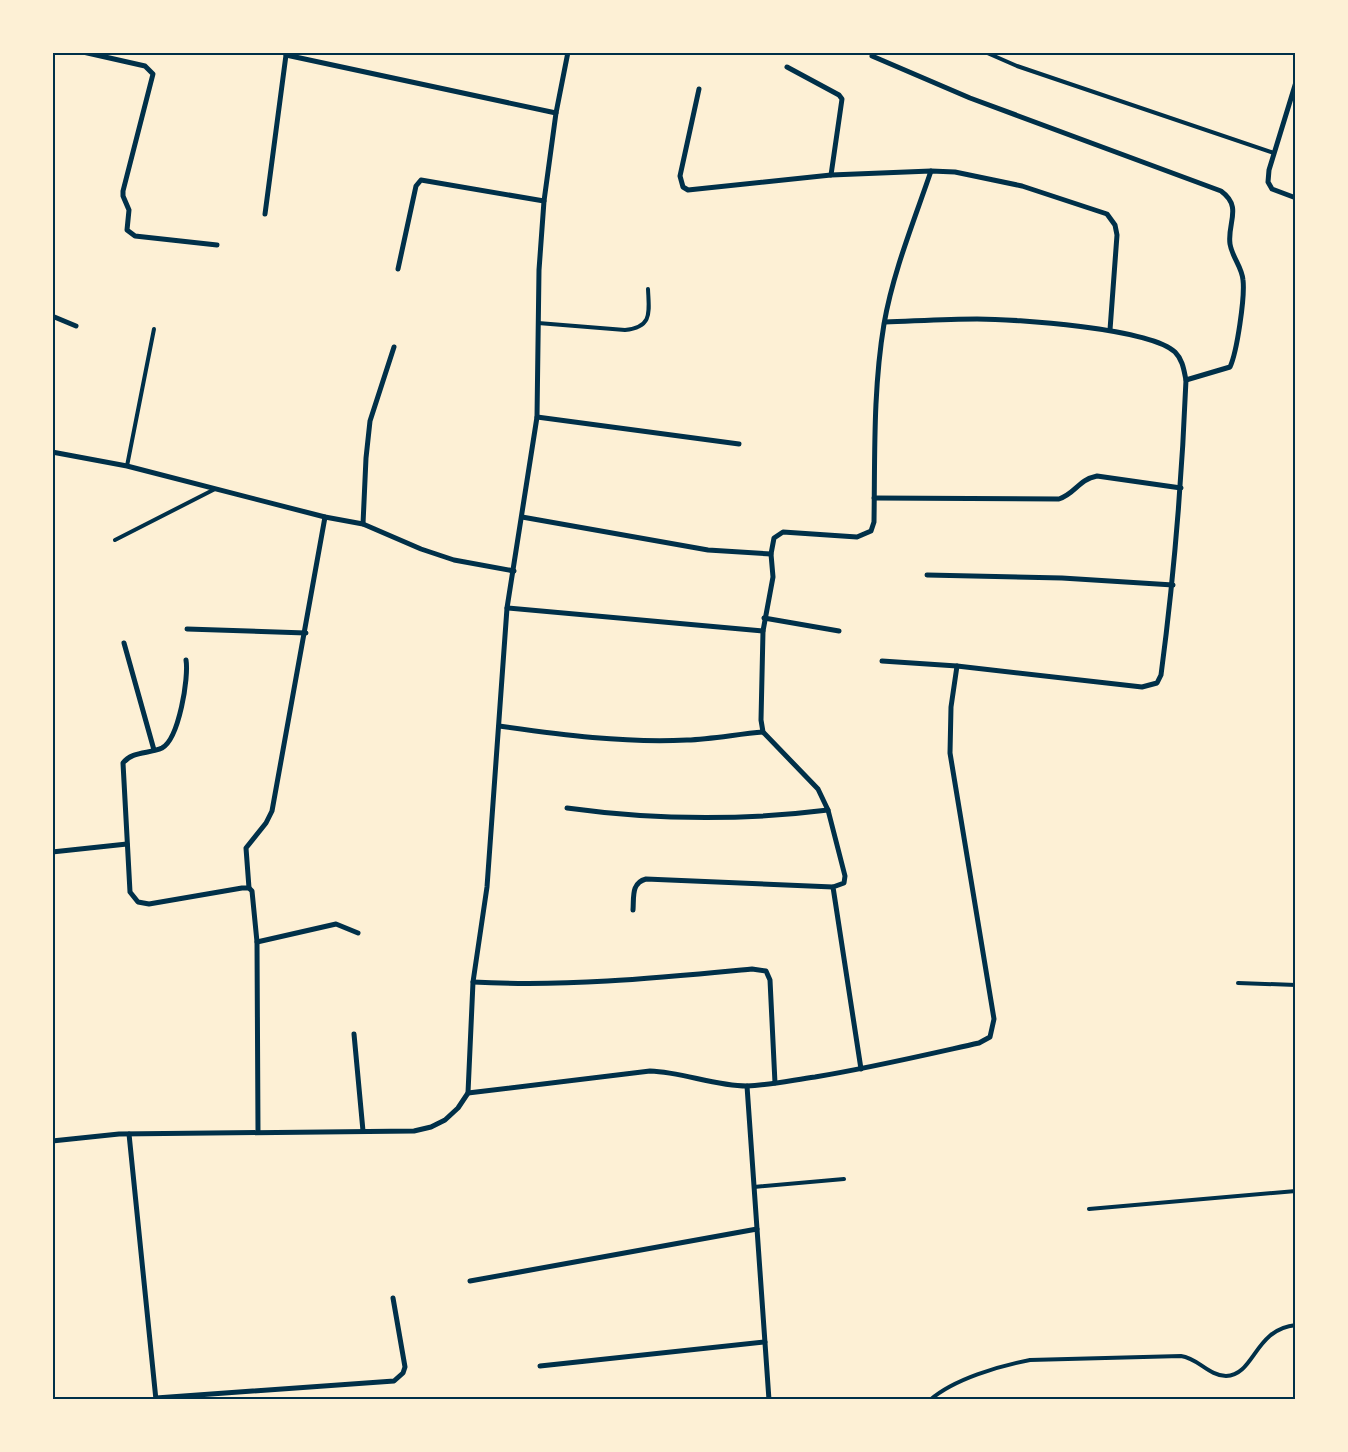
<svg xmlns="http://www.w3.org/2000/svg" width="1348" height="1452" font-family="Jost,sans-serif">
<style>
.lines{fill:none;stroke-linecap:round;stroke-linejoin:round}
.service{stroke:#003049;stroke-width:4}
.minor{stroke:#003049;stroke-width:5}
.neatline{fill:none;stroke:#003049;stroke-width:2}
</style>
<rect width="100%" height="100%" fill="#fdf0d5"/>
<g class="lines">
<g class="service">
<polyline points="985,52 1017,66 1274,153"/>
<path d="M538,323L625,330C653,327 649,312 648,289"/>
<polyline points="127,466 154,329"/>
<polyline points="115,540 215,489"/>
<polyline points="1238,983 1296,985"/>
<polyline points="754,1187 844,1179"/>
<polyline points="1089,1209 1296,1191"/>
<path d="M930,1400C954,1379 999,1366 1030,1360L1181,1356C1198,1358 1209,1376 1226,1376C1255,1375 1254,1329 1296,1325"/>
</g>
<g class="minor">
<polyline points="83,52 145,66 153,74 123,191 123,196 129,210 127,230 135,236 217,245"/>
<polyline points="286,52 286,55 556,113"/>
<path d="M872,56L970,98L1221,191C1243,207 1227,223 1230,244C1232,257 1242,267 1243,280C1245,297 1237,352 1230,367L1186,380"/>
<polyline points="787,67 839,95 842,99 831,175"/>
<polyline points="1296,82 1269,170 1268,182 1272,189 1296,198"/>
<polyline points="699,89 680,176 683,187 688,190 831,175 931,171 955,172 1022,186 1107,214 1115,225 1117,235 1110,330"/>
<polyline points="265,214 286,55"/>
<polyline points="398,269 416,186 421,180 544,201"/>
<polyline points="52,316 76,326"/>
<polyline points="537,417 739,444"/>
<polyline points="52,452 127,466 325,517 363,524 421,549 454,560 514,571"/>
<path d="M874,498L1059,499C1076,493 1078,480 1097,476L1181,488"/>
<polyline points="522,517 708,550 771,554"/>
<polyline points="363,524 366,458 370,421 394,347"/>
<polyline points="927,575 1062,578 1173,585"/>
<polyline points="507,608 763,631"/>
<polyline points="764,618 839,631"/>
<polyline points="187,629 306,633"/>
<polyline points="124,643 154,750"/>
<path d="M186,660C189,677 179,739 162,748C149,754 132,751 123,763L130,892L138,902L149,904L242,888H249L252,891L257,942L258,1131"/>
<path d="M882,661L957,666L1142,687L1157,683L1161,675C1174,577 1182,479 1186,380C1184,371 1183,360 1175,352C1149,328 1015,319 977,319C946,319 915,321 885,322"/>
<path d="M499,726C562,735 623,743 687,740C712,739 738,734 763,732"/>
<path d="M567,808C654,820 740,821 828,810"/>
<polyline points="52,852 127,844"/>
<polyline points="249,888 246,848 266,823 272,811 325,517"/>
<path d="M633,910C634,897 631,883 646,879L833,887"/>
<polyline points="257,942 336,924 358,933"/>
<path d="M473,982C568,987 657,978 752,969L766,971L770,980L775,1083"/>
<polyline points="354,1034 363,1131"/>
<path d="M861,1069L833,887L844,883L845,876L828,810L818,789L763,732L761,720L763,631L773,577L771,554L774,538L783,532L857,537L871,531L874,522C875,456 873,390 884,324C893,272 914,221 931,171"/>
<polyline points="747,1086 769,1400"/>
<path d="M468,1093L650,1071C683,1072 714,1086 747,1086C770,1085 793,1080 815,1077C870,1068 925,1055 979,1043L990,1037L994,1019L950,753L951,707L957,666"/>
<polyline points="129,1134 156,1400"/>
<polyline points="52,1141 119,1134 414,1131 431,1127 445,1120 458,1108 468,1093 473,982 487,887 507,608 537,417 539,270 544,201 556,113 568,52"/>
<polyline points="470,1281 757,1229"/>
<polyline points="540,1366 765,1342"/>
<polyline points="156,1398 394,1381 403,1373 405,1367 393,1298"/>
</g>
</g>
<rect width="1348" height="1452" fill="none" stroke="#fdf0d5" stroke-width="108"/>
<rect x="54" y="54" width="1240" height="1344" class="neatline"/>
</svg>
